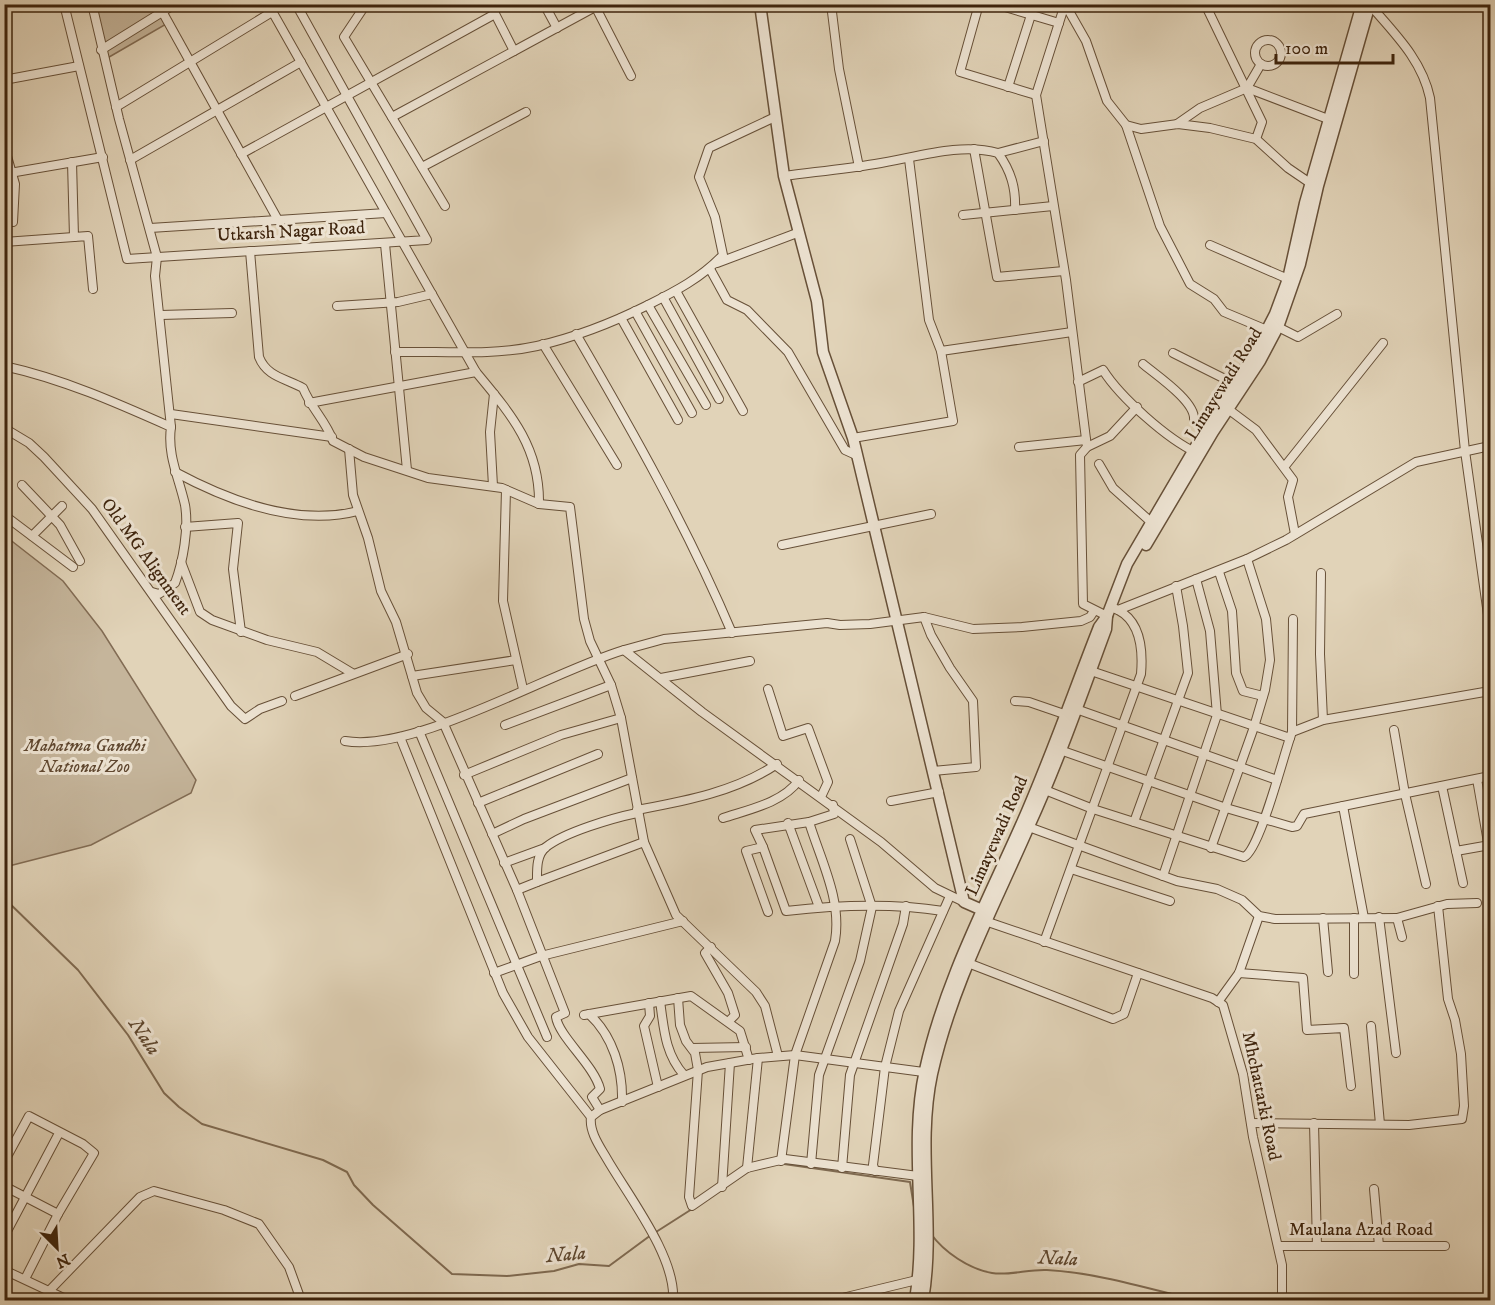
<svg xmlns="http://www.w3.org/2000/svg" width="1495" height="1305" font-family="'IM FELL DW Pica',serif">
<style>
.green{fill:#c5b59b;stroke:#826c54;stroke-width:1.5}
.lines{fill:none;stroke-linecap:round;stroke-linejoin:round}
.stream{stroke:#7f6a51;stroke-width:2}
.minor-casing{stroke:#675038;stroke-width:10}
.tertiary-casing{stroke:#675038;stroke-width:13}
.minor{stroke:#ece2d1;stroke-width:8}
.tertiary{stroke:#ece2d1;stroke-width:10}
.labels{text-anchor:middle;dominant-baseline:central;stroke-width:6;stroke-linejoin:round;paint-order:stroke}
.street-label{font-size:18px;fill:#3e240d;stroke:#ece2d1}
.park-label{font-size:18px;font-style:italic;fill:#604830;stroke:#ece2d1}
.water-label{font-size:20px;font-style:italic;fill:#5e472f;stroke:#ece2d1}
</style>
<rect width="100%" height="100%" fill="#e1d3b8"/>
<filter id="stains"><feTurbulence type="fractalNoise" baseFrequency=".00333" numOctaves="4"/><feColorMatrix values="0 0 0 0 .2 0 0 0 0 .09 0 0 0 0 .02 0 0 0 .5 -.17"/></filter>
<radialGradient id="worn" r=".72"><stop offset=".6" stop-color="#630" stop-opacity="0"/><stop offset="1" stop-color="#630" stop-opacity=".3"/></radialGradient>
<g class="green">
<polygon points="92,5 158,5 168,23 104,60"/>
<polygon points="4,535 63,581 102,631 196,780 191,793 91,845 5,867"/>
</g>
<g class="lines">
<g class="stream">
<polyline points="4,898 78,970 128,1035 164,1093 179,1107 202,1124 323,1160 347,1172 354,1185 373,1205 452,1274 507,1276 554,1271 579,1264 609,1266 651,1235"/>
<polyline points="784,1164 910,1182 914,1207"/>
<polyline points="656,1232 692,1209"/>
<path d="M931,1234C944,1252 969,1269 992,1273C1009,1276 1029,1269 1047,1270C1098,1273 1146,1288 1196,1300"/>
</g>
<defs>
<g id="minor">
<polyline points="64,4 127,259 427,240 296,4"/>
<polyline points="92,4 119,119 157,257 155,276 171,427"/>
<polyline points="158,4 278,220"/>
<path d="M268,4L476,372C510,413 540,447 539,504"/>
<polyline points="366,4 344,37 445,206"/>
<polyline points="490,4 514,51 595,7"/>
<polyline points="544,4 557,28"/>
<polyline points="594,4 631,76"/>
<polyline points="831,4 839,69 859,167"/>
<polyline points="979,4 960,72 1036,95"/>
<polyline points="995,4 1059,23"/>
<polyline points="1065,4 1036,95 1066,280 1087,447 1080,455 1083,604 1107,616"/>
<polyline points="1065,4 1086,41 1107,101 1126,125 1141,129 1178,124 1210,128 1256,139 1288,168 1310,183"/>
<polyline points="1205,4 1262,122 1256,139"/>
<path d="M1370,5C1395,34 1422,60 1430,98L1465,451L1490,629"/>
<circle cx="1268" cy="53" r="13"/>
<polyline points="101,50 175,4"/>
<polyline points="4,80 79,66"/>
<polyline points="1008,87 1031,15"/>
<polyline points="1247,88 1328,119"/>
<polyline points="116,107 272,12"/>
<polyline points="392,117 514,51"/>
<polyline points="1177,124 1200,108 1247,88 1261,64"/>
<polyline points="1126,125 1160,226 1190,284 1214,299 1224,312 1267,330"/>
<polyline points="4,146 15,184 13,222"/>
<polyline points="974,149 997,277 1064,271"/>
<polyline points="998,153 1044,141"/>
<polyline points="241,154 495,14"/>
<polyline points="130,160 301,62"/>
<polyline points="72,162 74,237 88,236 93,289"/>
<polyline points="422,167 526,112"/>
<polyline points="4,174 103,157"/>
<path d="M784,176C814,172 845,169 875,164C915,158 959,142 998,153C1011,171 1016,188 1015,210"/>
<polyline points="963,215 1053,206"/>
<polyline points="150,228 386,213"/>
<polyline points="4,242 74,237"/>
<polyline points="385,244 407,470"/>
<polyline points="1210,245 1288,279"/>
<path d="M250,251L259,357C267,377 285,378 303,388C311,408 326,421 333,441L364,457L428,478L502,488L539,504L570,507L584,619L590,641L611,685L621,718L644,842L676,915L756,992L765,1006L778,1056"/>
<polyline points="717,263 797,233"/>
<polyline points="710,269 727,300 747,310 788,352 845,450 856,455"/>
<polyline points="676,291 743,411"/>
<polyline points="663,297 719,399"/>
<polyline points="648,305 706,405"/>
<polyline points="337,306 398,302 432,294"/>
<polyline points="635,311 692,413"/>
<polyline points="161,315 232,313"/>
<polyline points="621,318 678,420"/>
<polyline points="1278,327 1298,337 1337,314"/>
<path d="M576,334C633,432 688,529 732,633"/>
<polyline points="543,344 617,465"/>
<polyline points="941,351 1072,332"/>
<path d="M395,352C441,351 492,356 537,346C576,337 612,323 648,305C676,291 701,278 723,255L715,217L699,177L709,148L775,117"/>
<polyline points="1173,353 1235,384"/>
<path d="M1143,364C1156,375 1195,401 1194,419L1206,429"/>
<path d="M4,366C63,379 117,403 171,427C167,455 179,478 185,505C189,528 183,562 175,583L159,594L152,592"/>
<path d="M1078,382L1103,370C1120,397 1167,439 1197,453"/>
<polyline points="309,403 476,372"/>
<polyline points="1228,409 1256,430 1293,480 1288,497 1295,534"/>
<polyline points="171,414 332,437"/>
<polyline points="4,428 29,443 44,457 92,509 231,706 245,719 260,709 282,701"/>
<polyline points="853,438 953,421 941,351 929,320 909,159"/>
<polyline points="1019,447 1086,440"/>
<polyline points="1087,447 1110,436 1137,407"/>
<path d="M349,449L353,495L368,538L381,591L396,622L417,693L426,708L443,722L517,890L565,1013L556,1017C559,1037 594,1065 600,1089L592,1097L600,1110"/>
<polyline points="1099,464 1113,488 1151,522"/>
<polyline points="1285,466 1383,343"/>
<path d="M175,472C229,501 297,527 358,511"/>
<polyline points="22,485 60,525 80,561"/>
<polyline points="493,486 490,432 494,394"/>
<polyline points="506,490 503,601 523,689"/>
<polyline points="4,515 73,567"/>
<polyline points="185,527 238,523 233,569 241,632"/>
<polyline points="32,536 62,506"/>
<polyline points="782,545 931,514"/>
<polyline points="181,562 200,612 212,620 267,640 317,652 352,673"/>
<polyline points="1219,572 1232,611 1236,673 1243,691 1263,696"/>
<polyline points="1321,573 1320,654 1323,720"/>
<polyline points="1111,607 1118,610 1247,559 1286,540 1416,462 1490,446"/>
<polyline points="924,617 931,635 950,668 973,701 976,767 933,771"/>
<polyline points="1091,671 1290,738"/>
<polyline points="412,676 516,660"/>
<polyline points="661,678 750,661"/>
<polyline points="768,689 783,736 808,728 828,782 821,797"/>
<polyline points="295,696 408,654"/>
<polyline points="1015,701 1029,702 1064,714"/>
<polyline points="1076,709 1277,780"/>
<polyline points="505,725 611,685"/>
<polyline points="1394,730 1405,794 1426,884"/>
<polyline points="419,731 547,1037"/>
<polyline points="1292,732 1293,619"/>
<polyline points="400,737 503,993 528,1037 591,1117"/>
<path d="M345,741C415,753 550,672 624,650"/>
<polyline points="1060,750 1226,808 1292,827 1297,826 1304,814 1490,776"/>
<polyline points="464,775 561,735 621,718"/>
<polyline points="1477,779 1490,854"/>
<polyline points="1442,786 1463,883"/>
<path d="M1045,790L1093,809L1244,857C1260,850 1284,753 1292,732L1323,720L1490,691"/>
<polyline points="891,801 939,792"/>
<polyline points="478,803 598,754"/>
<polyline points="1343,806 1364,918"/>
<path d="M637,810C685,801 735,792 777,764"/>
<path d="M723,818C747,810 783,803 799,780"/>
<polyline points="1134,822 1188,673 1183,626 1176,586"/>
<polyline points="788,823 819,907"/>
<polyline points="1026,826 1177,881 1217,889 1242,900 1259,916 1275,919 1397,918 1402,937"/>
<polyline points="492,834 524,819 632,778"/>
<path d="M763,847L786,911C838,905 892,903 943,911"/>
<polyline points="1211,848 1254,727 1265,690 1270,660 1266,619 1247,559"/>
<polyline points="1456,851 1490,845"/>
<polyline points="504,863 545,848"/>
<polyline points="1071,869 1170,901"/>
<polyline points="1163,876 1217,715 1210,631 1196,579"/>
<polyline points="537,882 644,842"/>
<path d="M517,890L537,882C537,870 536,855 546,847C565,832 613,818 637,813"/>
<polyline points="964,902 935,888 881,842 702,712 624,650 664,639 827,623 840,625 870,624 924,617 973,629 1022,627 1081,621 1090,617 1094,611"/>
<polyline points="768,912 746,851 763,847 755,830 809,822 834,814 833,805"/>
<polyline points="1379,917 1396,1053"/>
<polyline points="1323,918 1328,972"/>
<polyline points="1354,918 1354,974"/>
<polyline points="1397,918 1447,904 1477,903"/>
<polyline points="985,921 1212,998 1223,1005 1243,1074 1253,1137 1282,1265 1282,1300"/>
<path d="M1044,942L1141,674C1143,651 1141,622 1118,610"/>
<polyline points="711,947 705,953 728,993 735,1015 729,1021"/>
<polyline points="968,963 1113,1019 1124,1014 1138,973"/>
<polyline points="494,973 541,956 683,921"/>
<polyline points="1239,973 1303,978 1307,1030 1344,1028 1351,1086"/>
<polyline points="678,998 680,1025 686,1041 695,1053 698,1070 689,1197 692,1206 747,1168 785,1159 918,1176"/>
<path d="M660,1001C664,1029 665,1054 684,1075"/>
<polyline points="1218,1002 1239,973 1259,916"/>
<polyline points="649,1003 650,1016 644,1026 658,1087"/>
<path d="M589,1014C613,1036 623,1070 622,1102"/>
<polyline points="584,1015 691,996 740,1031 749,1060"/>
<polyline points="1371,1026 1380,1124"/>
<polyline points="692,1048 746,1047"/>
<polyline points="1251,1123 1409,1125 1462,1119 1464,1106 1461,1054 1455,1020 1448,999 1438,906"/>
<polyline points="1314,1123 1317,1246"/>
<path d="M781,1161L795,1055L835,941C842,900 821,861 809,822"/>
<polyline points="4,1162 29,1116 83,1144 94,1153 58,1214"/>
<polyline points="811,1164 819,1075 860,961 872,907 850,839"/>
<polyline points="747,1168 758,1058"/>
<polyline points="842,1168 850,1075 903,924 906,906"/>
<polyline points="875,1171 873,1165 885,1067 899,1011 950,896"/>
<polyline points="4,1186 58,1214 25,1279"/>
<polyline points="722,1187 730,1063"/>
<polyline points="1374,1189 1379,1246"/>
<polyline points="4,1237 59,1133"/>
<polyline points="1278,1246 1445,1246"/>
<polyline points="4,1270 68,1300"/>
<polyline points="49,1291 140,1197 154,1191 224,1210 259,1224 289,1267 301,1300"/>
<path d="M673,1300C676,1257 629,1197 607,1159C600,1147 589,1132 591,1117L600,1110L707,1067L758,1058L795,1055L931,1073"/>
<polyline points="834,1300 921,1279"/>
</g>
<g id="tertiary">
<polyline points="760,4 784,176 817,301 823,352 853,438 964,902 989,913"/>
<polyline points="1146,545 1213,432 1260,361 1278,327 1300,264 1318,186 1370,4"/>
<path d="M915,1300C928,1222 908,1147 925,1070C944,983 985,906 1021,825C1050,760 1073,693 1099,627L1107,616L1127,564L1206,429L1258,347L1275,314L1288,279L1305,203L1362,4"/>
<path d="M923,1300C936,1224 916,1149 932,1074C952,985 994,907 1030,824C1059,760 1082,694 1106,629L1107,616"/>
</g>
</defs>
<use href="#minor" class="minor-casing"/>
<use href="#tertiary" class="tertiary-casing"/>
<use href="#minor" class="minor"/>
<use href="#tertiary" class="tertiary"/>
</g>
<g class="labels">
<g class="street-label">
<text transform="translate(291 232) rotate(-3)">Utkarsh Nagar Road</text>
<text transform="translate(1224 384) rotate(-58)">Limayewadi Road</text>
<text transform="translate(146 557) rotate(54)">Old MG Alignment</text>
<text transform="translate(997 836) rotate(-66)">Limayewadi Road</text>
<text transform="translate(1261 1096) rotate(78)">Mhchattarki Road</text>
<text x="1361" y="1230">Maulana Azad Road</text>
</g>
<g class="park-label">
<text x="85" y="746">Mahatma Gandhi<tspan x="85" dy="21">National Zoo</tspan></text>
</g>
<g class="water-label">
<text transform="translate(144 1037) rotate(56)">Nala</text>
<text transform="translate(566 1255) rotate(-5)">Nala</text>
<text transform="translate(1058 1259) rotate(3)">Nala</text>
</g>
</g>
<rect width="1495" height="1305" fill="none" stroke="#e1d3b8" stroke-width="24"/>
<rect x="6" y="6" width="1483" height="1293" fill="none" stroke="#3e240d" stroke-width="3"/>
<rect x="12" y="12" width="1471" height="1281" fill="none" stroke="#3e240d" stroke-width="1.5"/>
<g transform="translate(57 1248) rotate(156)" stroke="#ece2d1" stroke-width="4.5" paint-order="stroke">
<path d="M0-4.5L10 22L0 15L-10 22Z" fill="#3e240d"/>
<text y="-9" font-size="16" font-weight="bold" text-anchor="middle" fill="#3e240d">N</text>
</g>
<path d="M1276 54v9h117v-9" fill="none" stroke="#3e240d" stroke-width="3"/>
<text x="1285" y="54" font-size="18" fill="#3e240d" stroke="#ece2d1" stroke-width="4.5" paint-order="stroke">100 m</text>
<rect width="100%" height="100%" filter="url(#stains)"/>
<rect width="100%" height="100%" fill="url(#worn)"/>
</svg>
